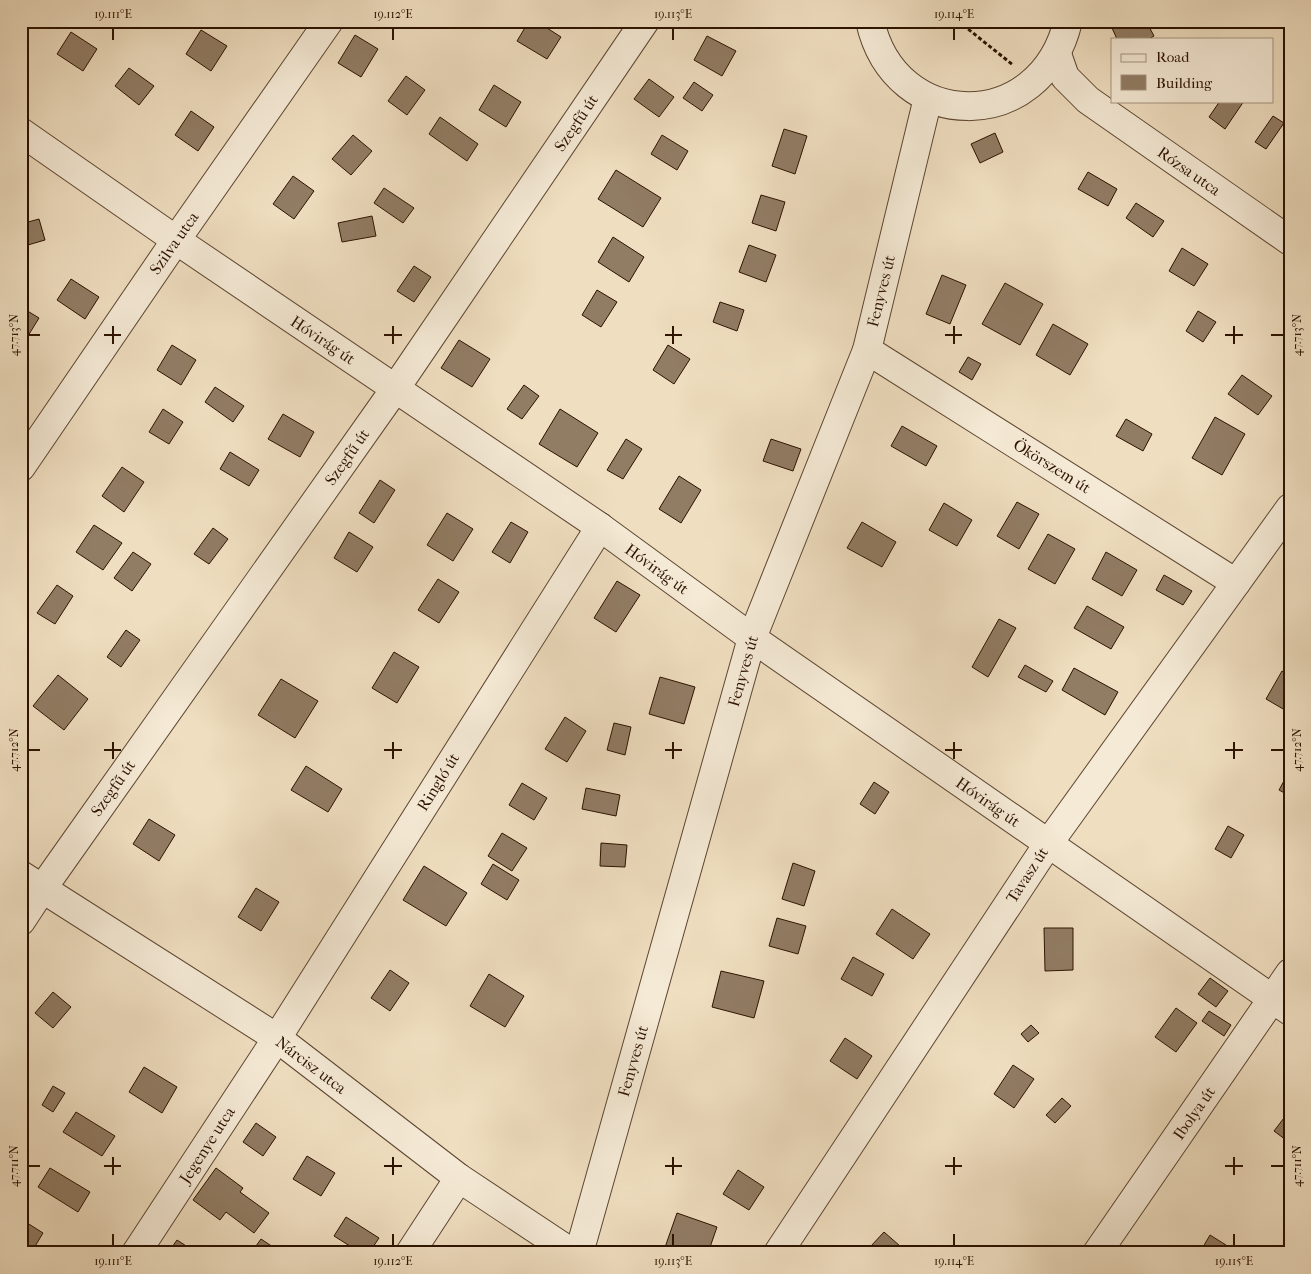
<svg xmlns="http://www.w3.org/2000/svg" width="1311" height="1274" font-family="'IM FELL French Canon',serif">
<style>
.building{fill:#917c64;stroke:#2c1200}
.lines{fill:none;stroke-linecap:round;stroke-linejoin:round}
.minor-casing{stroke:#5d4530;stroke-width:30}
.path{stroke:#2c1200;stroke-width:3;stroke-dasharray:4 2.5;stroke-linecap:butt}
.minor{stroke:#f5ead6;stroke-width:28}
.ticks{fill:none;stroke:#2c1200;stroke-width:2}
.labels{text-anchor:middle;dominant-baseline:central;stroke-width:5;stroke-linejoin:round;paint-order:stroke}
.street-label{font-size:16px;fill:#2c1200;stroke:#f5ead6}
.neatline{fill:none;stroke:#2c1200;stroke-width:2}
.ticks-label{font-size:12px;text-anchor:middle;fill:#2c1200}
</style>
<rect width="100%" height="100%" fill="#efdec0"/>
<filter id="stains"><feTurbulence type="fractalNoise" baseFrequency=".004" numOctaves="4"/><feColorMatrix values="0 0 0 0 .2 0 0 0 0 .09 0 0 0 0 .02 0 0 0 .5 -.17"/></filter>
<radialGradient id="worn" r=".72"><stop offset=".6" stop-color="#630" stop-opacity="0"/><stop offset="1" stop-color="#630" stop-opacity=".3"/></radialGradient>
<g class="building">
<polygon points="529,21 536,21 561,37 547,59 517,41"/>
<polygon points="1125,21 1146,21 1154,36 1149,39 1117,39 1112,28"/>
<polygon points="201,30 227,46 211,71 186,54"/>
<polygon points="71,32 97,49 83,71 57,54"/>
<polygon points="355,35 378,49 361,77 338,63"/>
<polygon points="707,36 736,51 722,76 694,60"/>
<polygon points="129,68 154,86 139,105 115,86"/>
<polygon points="406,76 425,90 407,115 388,101"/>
<polygon points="649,79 674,97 659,117 634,99"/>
<polygon points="694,82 713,95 702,111 683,98"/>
<polygon points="494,85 521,102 506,127 479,110"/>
<polygon points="1220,101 1244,101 1225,129 1209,117"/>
<polygon points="191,111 214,127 198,151 175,135"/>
<polygon points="1273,116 1284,123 1266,149 1255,142"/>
<polygon points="440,117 478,144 467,161 429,134"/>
<polygon points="784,129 807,136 795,174 772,166"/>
<polygon points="995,133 1003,152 980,163 971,144"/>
<polygon points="353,135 372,151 351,175 332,159"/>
<polygon points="662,135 688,151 677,170 651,154"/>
<polygon points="616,170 661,198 643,227 598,199"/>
<polygon points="1088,172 1117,189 1108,206 1078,189"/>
<polygon points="293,176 314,191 294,219 273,204"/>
<polygon points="384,188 414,208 403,223 374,203"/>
<polygon points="761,195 785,202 776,231 752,223"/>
<polygon points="1136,203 1164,221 1153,237 1126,218"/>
<polygon points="372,216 376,236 342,242 338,223"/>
<polygon points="39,219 45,240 21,247 21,224"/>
<polygon points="613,237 644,257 629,282 598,262"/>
<polygon points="749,245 776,255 766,282 739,272"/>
<polygon points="1182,248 1208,264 1194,286 1169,271"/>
<polygon points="414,266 431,277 414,302 397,291"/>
<polygon points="942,275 966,285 950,324 926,314"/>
<polygon points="71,279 99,297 85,319 57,300"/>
<polygon points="1005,283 1043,304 1020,345 982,324"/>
<polygon points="597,290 617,302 601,327 582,315"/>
<polygon points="720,302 744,310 737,331 713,322"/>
<polygon points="21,307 39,318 23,344 21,343"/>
<polygon points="1198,311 1216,322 1203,342 1186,331"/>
<polygon points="1053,324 1088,344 1070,375 1036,355"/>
<polygon points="459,340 490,359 472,387 441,368"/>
<polygon points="172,345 196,360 181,385 157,370"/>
<polygon points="668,345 690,359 674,384 653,370"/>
<polygon points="968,357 981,364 972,380 959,372"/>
<polygon points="1242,375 1272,396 1258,415 1228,394"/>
<polygon points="524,385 539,396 522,419 507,409"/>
<polygon points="215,387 244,406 233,422 205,402"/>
<polygon points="163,409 183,422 169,444 149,432"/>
<polygon points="560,409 598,433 577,467 539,444"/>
<polygon points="283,414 314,432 300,457 268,439"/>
<polygon points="1215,417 1245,434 1222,475 1192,458"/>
<polygon points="1126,419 1152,434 1143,451 1116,436"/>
<polygon points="902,426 937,446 926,466 891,446"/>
<polygon points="626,439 642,449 623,479 607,470"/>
<polygon points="771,439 801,449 793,471 763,461"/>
<polygon points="230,452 259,470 249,486 220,469"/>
<polygon points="122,467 144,482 124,512 102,496"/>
<polygon points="679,476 701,490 681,523 659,509"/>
<polygon points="380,480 395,490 374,523 359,513"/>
<polygon points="1017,502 1039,514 1019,549 997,536"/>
<polygon points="944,503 972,520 957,546 929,530"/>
<polygon points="447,513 473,529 453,561 427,545"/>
<polygon points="511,522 528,532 510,563 492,552"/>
<polygon points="862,522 896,542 882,567 847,548"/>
<polygon points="94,525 122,543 103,570 76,552"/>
<polygon points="213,528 228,539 209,564 194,554"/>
<polygon points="349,532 373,547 357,572 334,558"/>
<polygon points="1048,534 1075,549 1055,584 1028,569"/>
<polygon points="133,552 151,564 132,591 114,578"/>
<polygon points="1106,552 1137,570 1122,596 1092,579"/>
<polygon points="1164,575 1192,591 1183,605 1156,590"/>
<polygon points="438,579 459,592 439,623 418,610"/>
<polygon points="617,581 640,595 616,632 594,618"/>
<polygon points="57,585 73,596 55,624 37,613"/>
<polygon points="1087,606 1124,627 1111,649 1074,628"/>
<polygon points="999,619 1016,628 988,677 972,667"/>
<polygon points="126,630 140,640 121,667 107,657"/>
<polygon points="394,652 419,667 397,703 372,688"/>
<polygon points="1025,665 1053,681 1046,692 1018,677"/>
<polygon points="1074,668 1118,692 1105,715 1062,690"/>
<polygon points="1282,671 1290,676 1290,713 1266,699"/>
<polygon points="58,675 88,699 64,730 33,706"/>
<polygon points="660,677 695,687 684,724 649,714"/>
<polygon points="281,679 318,701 295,738 258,715"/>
<polygon points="565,717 586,731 567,762 545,749"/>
<polygon points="614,723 631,727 625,755 607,750"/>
<polygon points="306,766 342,789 328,812 291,790"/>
<polygon points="1290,770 1290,796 1279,790"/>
<polygon points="874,782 889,792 875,814 860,804"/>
<polygon points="522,783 547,798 534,820 509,805"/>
<polygon points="586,788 620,795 616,816 582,809"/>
<polygon points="149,819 175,835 159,861 133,844"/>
<polygon points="1228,826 1244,835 1231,858 1215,849"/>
<polygon points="502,833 527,848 512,871 488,856"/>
<polygon points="601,843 627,845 625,867 600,866"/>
<polygon points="793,863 815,871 804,906 782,899"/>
<polygon points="493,864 519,880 507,900 481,884"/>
<polygon points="424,866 467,893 446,926 403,900"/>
<polygon points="256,888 279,902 261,931 238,917"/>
<polygon points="892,909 930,934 913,959 876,934"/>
<polygon points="777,918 806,926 798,954 769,946"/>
<polygon points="1044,928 1073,928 1073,970 1045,971"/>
<polygon points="853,957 884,974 872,996 841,979"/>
<polygon points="390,970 409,983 390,1011 371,998"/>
<polygon points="721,971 764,981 754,1018 712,1007"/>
<polygon points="489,974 524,996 505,1027 470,1006"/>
<polygon points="1210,978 1228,991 1216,1007 1198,994"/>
<polygon points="53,992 71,1007 53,1028 35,1013"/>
<polygon points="1176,1008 1197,1023 1176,1052 1155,1037"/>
<polygon points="1209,1011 1231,1025 1224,1036 1202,1021"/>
<polygon points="1031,1025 1039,1033 1028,1042 1021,1034"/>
<polygon points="845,1038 872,1056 857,1079 830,1061"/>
<polygon points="1013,1065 1034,1079 1014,1108 994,1094"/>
<polygon points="144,1067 177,1087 162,1113 129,1092"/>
<polygon points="53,1086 65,1093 53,1112 42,1105"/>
<polygon points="1062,1098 1071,1106 1055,1123 1046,1115"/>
<polygon points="76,1112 115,1136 102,1156 63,1132"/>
<polygon points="1287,1114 1290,1116 1290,1143 1274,1131"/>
<polygon points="256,1123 276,1137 263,1156 243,1142"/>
<polygon points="307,1156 335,1173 321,1196 293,1179"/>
<polygon points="50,1168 90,1192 78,1212 38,1187"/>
<polygon points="216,1168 243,1188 240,1192 269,1213 254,1233 226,1212 220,1220 193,1200"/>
<polygon points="738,1170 764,1187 749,1210 723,1194"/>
<polygon points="677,1213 717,1227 708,1253 663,1253"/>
<polygon points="346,1217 379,1238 369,1253 361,1253 334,1236"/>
<polygon points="21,1219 43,1233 31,1253 21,1251"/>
<polygon points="884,1232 908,1253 879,1253 871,1246"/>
<polygon points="1210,1235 1226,1245 1220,1253 1211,1253 1203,1247"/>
<polygon points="261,1239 273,1247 268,1253 251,1253"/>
<polygon points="177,1240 197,1253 168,1253"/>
</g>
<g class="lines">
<defs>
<g id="minor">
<path d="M870,21C895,134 1041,135 1068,21"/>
<polyline points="1057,54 1065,77 1088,100 1290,241"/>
<polyline points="21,132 176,240 600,527 752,638 1290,1011"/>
<polyline points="867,350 1236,583"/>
<polyline points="21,467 176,240 329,21"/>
<polyline points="21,875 277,1038 459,1178 572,1253"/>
<polyline points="21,921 42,889 395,389 645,21"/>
<polyline points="136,1253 277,1038 600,527"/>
<polyline points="410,1253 459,1178"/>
<polyline points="579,1253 752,638 867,350 928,98"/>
<polyline points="778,1253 1048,844 1290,508"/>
<polyline points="1097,1253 1290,973"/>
</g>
</defs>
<use href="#minor" class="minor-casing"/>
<polyline class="path" points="958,21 1013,65"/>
<use href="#minor" class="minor"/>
</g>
<path class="ticks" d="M113,28V40M393,28V40M673,28V40M954,28V40M113,326V344M393,326V344M673,326V344M954,326V344M1234,326V344M28,335H40M104,335H121M384,335H402M665,335H682M945,335H962M1225,335H1243M1271,335H1284M113,742V759M393,742V759M673,742V759M954,742V759M1234,742V759M28,750H40M104,750H121M384,750H402M665,750H682M945,750H962M1225,750H1243M1271,750H1284M113,1157V1175M393,1157V1175M673,1157V1175M954,1157V1175M1234,1157V1175M28,1166H40M104,1166H121M384,1166H402M665,1166H682M945,1166H962M1225,1166H1243M1271,1166H1284M113,1234V1246M393,1234V1246M673,1234V1246M954,1234V1246M1234,1234V1246"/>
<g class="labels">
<g class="street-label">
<text transform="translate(576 123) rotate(-56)">Szegfű út</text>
<text transform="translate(1189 171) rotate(35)">Rózsa utca</text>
<text transform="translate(174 243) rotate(-55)">Szilva utca</text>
<text transform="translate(881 291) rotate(-76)">Fenyves út</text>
<text transform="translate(323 340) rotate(34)">Hóvirág út</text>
<text transform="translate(347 457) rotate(-55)">Szegfű út</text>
<text transform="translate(1052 466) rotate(32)">Ökörszem út</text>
<text transform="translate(657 569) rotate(36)">Hóvirág út</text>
<text transform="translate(743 671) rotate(-74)">Fenyves út</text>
<text transform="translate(438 782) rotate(-58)">Ringló út</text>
<text transform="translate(113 788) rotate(-55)">Szegfű út</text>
<text transform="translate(988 802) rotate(35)">Hóvirág út</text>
<text transform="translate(1027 875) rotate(-57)">Tavasz út</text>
<text transform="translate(633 1061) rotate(-74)">Fenyves út</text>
<text transform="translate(311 1065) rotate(37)">Nárcisz utca</text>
<text transform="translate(1194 1113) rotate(-55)">Ibolya út</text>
<text transform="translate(207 1145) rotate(-57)">Jegenye utca</text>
</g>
</g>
<rect width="1311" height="1274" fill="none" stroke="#efdec0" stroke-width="55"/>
<rect x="1111" y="38" width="162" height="65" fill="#f5ead6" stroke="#a59480"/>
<rect x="1121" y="54" width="25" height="8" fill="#f5ead6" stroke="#a59480"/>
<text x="1156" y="62" font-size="15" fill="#2c1200">Road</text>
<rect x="1121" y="75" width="25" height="15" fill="#917c64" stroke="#a59480"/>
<text x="1156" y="88" font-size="15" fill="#2c1200">Building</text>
<rect x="28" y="28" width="1256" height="1218" class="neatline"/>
<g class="ticks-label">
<text x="113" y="18">19.111°E</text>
<text x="393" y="18">19.112°E</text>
<text x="673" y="18">19.113°E</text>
<text x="954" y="18">19.114°E</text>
<text transform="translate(14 335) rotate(-90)" y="4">47.713°N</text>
<text transform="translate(1297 335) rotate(-90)" y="4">47.713°N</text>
<text transform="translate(14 750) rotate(-90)" y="4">47.712°N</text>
<text transform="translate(1297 750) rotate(-90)" y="4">47.712°N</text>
<text transform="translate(14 1166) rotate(-90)" y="4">47.711°N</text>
<text transform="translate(1297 1166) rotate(-90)" y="4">47.711°N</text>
<text x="113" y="1265">19.111°E</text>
<text x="393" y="1265">19.112°E</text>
<text x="673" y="1265">19.113°E</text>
<text x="954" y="1265">19.114°E</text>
<text x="1234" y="1265">19.115°E</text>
</g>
<rect width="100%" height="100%" filter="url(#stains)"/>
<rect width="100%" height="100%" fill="url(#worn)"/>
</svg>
